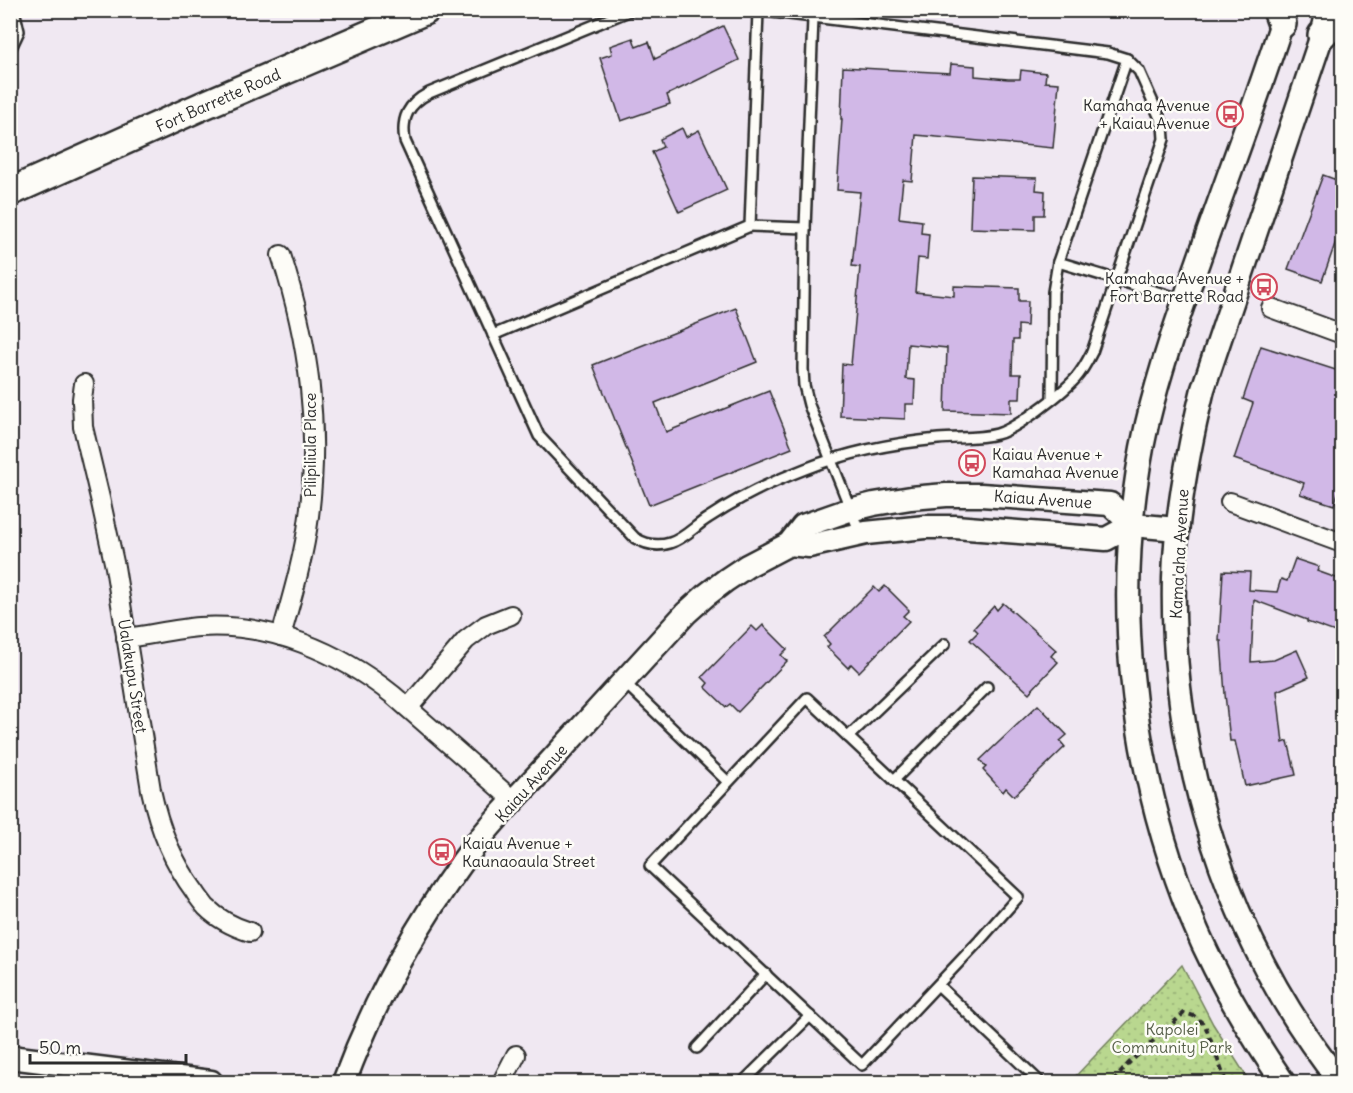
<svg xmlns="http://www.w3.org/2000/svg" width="1353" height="1093" font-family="Delius,sans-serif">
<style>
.park{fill:url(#park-dots);stroke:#72815d;stroke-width:1.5}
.building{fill:#d1b8e7;stroke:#2b2b2b;stroke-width:1.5}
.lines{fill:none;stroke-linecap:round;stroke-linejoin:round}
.service-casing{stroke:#2b2b2b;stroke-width:14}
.minor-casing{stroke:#2b2b2b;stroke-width:22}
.tertiary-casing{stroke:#2b2b2b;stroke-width:27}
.secondary-casing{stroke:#2b2b2b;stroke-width:32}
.path{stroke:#2b2b2b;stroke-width:4;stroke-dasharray:6 4.5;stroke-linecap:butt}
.service{stroke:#fdfcf7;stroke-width:9}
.minor{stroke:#fdfcf7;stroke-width:18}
.tertiary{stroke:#fdfcf7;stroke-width:22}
.secondary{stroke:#fdfcf7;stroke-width:27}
.labels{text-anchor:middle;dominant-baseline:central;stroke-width:5;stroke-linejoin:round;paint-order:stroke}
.street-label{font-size:16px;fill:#2b2b2b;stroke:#fdfcf7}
.poi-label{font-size:16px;fill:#2b2b2b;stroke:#fdfcf7;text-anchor:end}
.park-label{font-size:16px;fill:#565f49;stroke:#fdfcf7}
</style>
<defs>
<pattern id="park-dots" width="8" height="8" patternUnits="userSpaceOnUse" patternTransform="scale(1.5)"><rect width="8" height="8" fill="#b9d78f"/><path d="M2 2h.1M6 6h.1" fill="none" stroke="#9fb97c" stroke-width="1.8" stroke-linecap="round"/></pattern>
</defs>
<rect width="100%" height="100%" fill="#f0e8f2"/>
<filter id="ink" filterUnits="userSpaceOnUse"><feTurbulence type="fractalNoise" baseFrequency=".0167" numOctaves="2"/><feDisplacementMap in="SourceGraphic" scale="12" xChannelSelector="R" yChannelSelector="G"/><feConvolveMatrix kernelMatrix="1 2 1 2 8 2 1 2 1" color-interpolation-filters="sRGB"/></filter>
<g filter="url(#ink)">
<polygon class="park" points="1182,965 1213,1024 1250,1082 1070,1082"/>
<g class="building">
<polygon points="723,26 739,60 667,95 670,104 621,121 600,58 612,54 610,46 633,38 636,47 649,42 655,59"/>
<polygon points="951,64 975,66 975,76 1008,79 1020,79 1021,70 1046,73 1045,82 1059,83 1053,148 916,135 912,181 903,180 899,218 922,221 921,233 929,234 927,259 918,258 915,292 954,296 954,286 1019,288 1019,301 1028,301 1027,326 1018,325 1018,340 1013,340 1012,374 1021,374 1020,399 1011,399 1011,413 945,411 947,348 908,344 906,379 915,380 914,404 905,404 905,419 840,416 842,364 851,365 860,267 852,266 860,192 837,190 842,119 841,119 843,67 950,73"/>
<polygon points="682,128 686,137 699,130 727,190 679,212 652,152 663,147 660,139"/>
<polygon points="1323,175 1342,182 1342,224 1322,281 1288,269"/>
<polygon points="972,176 1037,178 1036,190 1045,191 1044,215 1035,215 1035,230 970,228"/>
<polygon points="736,308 757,362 655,403 666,432 769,391 792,448 649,505 593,365"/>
<polygon points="1261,346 1342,372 1342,494 1338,493 1334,505 1300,494 1304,483 1234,459 1253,403 1243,399"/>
<polygon points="1295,559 1319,567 1317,571 1342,580 1342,633 1336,631 1335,632 1307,622 1307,620 1254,600 1251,662 1274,660 1297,650 1309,677 1277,691 1283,743 1288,741 1296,775 1245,786 1235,741 1230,741 1225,694 1221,641 1219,641 1223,571 1250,572 1249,590 1277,592 1281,579 1287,581"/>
<polygon points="885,586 909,610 903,616 909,621 859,672 851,664 848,668 827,647 830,644 824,637 874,587 879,592"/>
<polygon points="1003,603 1056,650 1051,656 1058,662 1029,693 970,640 978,632 974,628 994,606 997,610"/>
<polygon points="763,625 787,649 781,655 787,661 738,712 730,704 726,707 705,687 708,683 702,677 752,626 757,631"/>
<polygon points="1038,705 1067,735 1060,741 1065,747 1014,796 1006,788 1003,792 983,770 986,767 980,760"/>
</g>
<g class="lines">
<defs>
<g id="service">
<path d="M631,10L429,93C408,104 401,118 405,141L539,436L635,538C645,544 657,547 670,543C684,539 695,526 708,518C738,498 771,482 805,469C848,452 893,443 938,439C958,437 978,439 997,434C1016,429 1061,394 1075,379C1082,371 1087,362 1092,352L1164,139L1163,125L1139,71L1127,59L1108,53L755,10"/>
<polyline points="813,18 805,228 803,369 804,385 809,405 860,533"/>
<polyline points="10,50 19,31 14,10"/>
<polyline points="750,226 805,228"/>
<polyline points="1058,262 1184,300"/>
<polyline points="493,335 750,226 758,11"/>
<polyline points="1052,398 1053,292 1058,262 1127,59"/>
<polyline points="624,682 728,782"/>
<polygon points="807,698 1018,897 980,940 862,1065 650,866"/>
<polyline points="848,737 945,644"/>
<polyline points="894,780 987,687"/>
<polyline points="938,985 1039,1081"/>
<polyline points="697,1048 766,974"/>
<polyline points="743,1082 810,1016"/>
</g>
<g id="minor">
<path d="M281,255C309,342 320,425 309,516C304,557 292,597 281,636"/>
<polyline points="1271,308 1342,334"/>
<path d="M84,384L82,399L83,427L100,498L115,567L151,790C159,828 172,861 195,892C198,897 202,902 206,907C218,919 234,927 250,932"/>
<polyline points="1230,502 1342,543"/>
<path d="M126,638C150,635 175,629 199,627C270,622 339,652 393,695L514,801"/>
<polyline points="408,708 466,640 486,625 511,615"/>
<polyline points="502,1082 516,1055"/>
</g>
<g id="tertiary">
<path d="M1326,19L1322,35L1203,389C1188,451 1176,514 1174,578C1170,758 1228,941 1340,1082"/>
<polyline points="1132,525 1177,529"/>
<polyline points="789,544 809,546 866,533 925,527 955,527 1106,539 1132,525"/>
<polyline points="10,1057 211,1082"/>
<path d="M344,1082C376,996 422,914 478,841C499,814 525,789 548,764C594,714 640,663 686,613L705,596L726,580L747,566L789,544L803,526L846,511L874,504L911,498L946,495H981L1110,504L1132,525"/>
<path d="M1283,1082C1248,1031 1216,977 1192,919C1129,765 1110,588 1147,424C1160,369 1179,315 1198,262C1227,178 1259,95 1286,10"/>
</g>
<g id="secondary">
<polyline points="1277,10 1282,24"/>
<polyline points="1322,35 1342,14"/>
<polyline points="10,192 202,106 426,10"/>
</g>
</defs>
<use href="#service" class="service-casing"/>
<use href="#minor" class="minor-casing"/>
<use href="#tertiary" class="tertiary-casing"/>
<use href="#secondary" class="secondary-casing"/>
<polyline class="path" points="1113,1082 1128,1064 1184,1013 1194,1016 1205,1025 1226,1082"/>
<use href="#service" class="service"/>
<use href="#minor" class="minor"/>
<use href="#tertiary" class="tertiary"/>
<use href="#secondary" class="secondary"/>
</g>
</g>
<defs>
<symbol id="bus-ring" viewBox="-11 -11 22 22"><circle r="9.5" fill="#fdfcf7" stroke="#d1495b" stroke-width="1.5"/><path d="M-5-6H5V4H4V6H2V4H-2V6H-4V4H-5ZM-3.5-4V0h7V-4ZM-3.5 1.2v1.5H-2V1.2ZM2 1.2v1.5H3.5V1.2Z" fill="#d1495b"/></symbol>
</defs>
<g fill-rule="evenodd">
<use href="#bus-ring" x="1215" y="99" width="30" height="30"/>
<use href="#bus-ring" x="1249" y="272" width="30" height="30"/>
<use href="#bus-ring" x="957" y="448" width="30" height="30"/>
<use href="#bus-ring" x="427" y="837" width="30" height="30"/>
</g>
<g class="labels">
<g class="street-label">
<text transform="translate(218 100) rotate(-24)">Fort Barrette Road</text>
<text transform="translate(310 445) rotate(-90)">Pilipiliula Place</text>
<text transform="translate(1043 499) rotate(4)">Kaiau Avenue</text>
<text transform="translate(1179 554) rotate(-87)">Kama'aha Avenue</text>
<text transform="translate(133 676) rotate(81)">Ualakupu Street</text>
<text transform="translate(531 783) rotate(-48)">Kaiau Avenue</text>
</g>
<g class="poi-label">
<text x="1210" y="105">Kamahaa Avenue<tspan x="1210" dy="18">+ Kaiau Avenue</tspan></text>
<text x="1244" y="278">Kamahaa Avenue +<tspan x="1244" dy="18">Fort Barrette Road</tspan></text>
<text x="992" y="454" text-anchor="start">Kaiau Avenue +<tspan x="992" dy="18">Kamahaa Avenue</tspan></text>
<text x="462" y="843" text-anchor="start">Kaiau Avenue +<tspan x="462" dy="18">Kaunaoaula Street</tspan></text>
</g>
<g class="park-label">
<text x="1172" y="1029">Kapolei<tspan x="1172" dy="18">Community Park</tspan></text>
</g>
</g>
<rect width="1353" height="1093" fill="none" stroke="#fdfcf7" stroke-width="36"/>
<rect x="18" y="18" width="1317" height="1057" fill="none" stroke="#2b2b2b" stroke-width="2" filter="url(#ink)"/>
<path d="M30 1054v9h156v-9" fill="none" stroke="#2b2b2b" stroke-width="3"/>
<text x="39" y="1054" font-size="18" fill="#2b2b2b" stroke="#fdfcf7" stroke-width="4.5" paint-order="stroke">50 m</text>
</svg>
